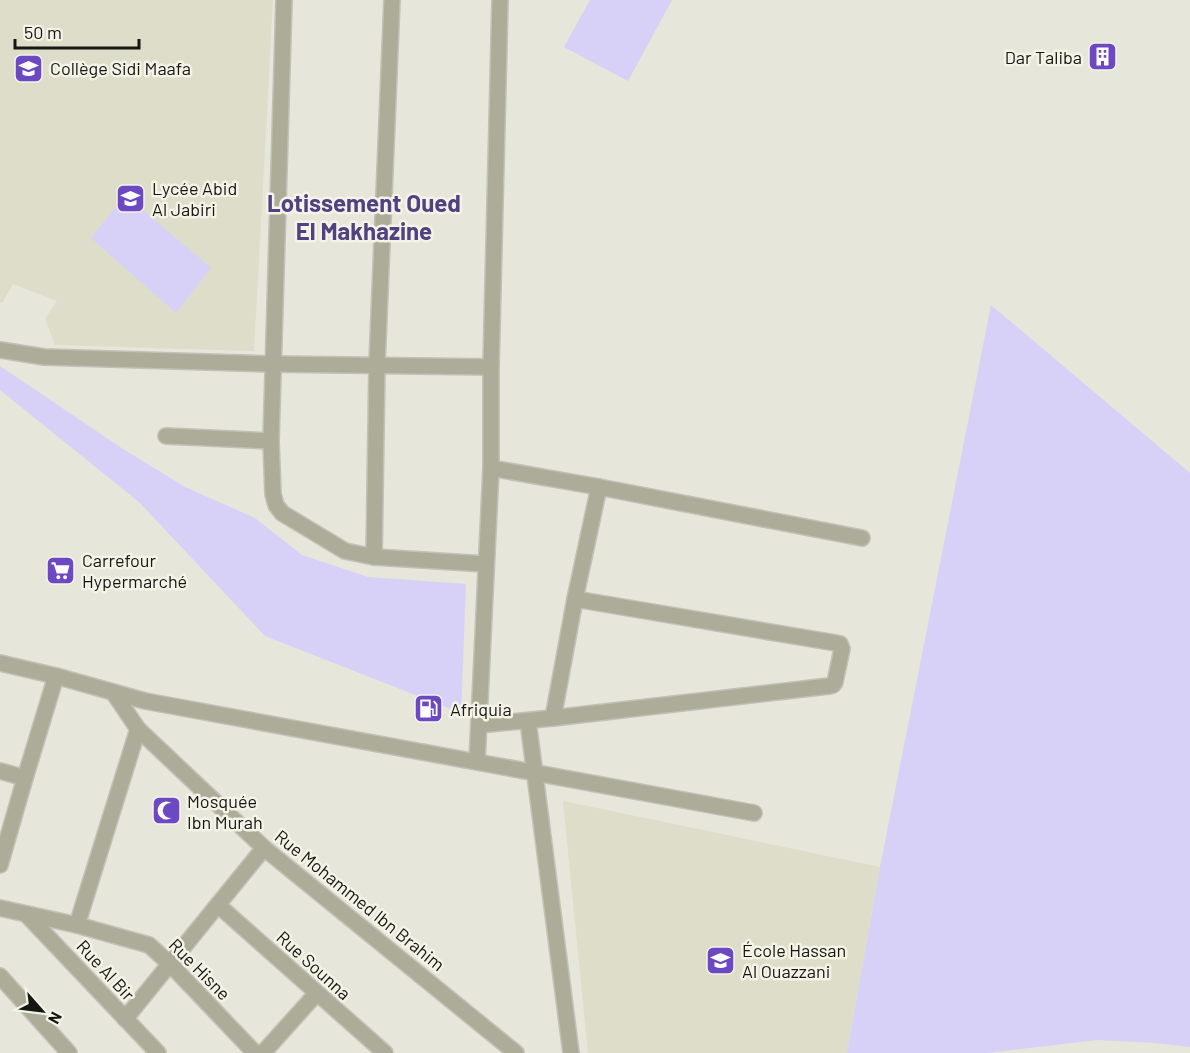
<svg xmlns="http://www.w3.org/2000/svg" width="1190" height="1053" font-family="Barlow,sans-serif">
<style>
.built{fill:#ddddc9}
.green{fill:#d7d1f7}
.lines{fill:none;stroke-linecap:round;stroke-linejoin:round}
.street-casing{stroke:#c1c1b6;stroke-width:18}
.street{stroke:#adac99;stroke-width:15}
.labels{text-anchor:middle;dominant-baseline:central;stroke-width:5;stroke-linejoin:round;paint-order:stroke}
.poi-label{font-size:18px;fill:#161612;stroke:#f3f3e7;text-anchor:start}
.street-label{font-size:18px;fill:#161612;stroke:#f3f3e7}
.district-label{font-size:24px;font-weight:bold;fill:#504280;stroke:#f3f3e7}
</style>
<rect width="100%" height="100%" fill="#e6e6da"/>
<g class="built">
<polygon points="0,0 273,0 254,351 55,345 45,319 57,301 13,284 2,303 0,302"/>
<polygon points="563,801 880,867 847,1053 588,1053"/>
</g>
<g class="green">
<polygon points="590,0 672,0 628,81 564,47"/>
<polygon points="125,195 211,268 176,313 91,238"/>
<polygon points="991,305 1190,473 1190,1047 1155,1043 1098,1040 986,1053 847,1053 880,867"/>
<polygon points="0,366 123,449 185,487 255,518 302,555 368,577 466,584 461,713 265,636 139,502 0,390"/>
</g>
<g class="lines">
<defs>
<g id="street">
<polyline points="284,0 271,441 273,494 276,505 282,513 345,551 374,557 377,364 392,0"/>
<polyline points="0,350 44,357 272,364 491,367"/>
<polyline points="166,436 271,441"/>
<polyline points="491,468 599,487 862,538"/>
<polyline points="374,557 486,564"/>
<polyline points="0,663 56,676 145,701 754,813"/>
<polyline points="113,692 138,729 264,848 516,1053"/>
<polyline points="553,718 575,599 599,487"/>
<polyline points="528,721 571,1053"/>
<polyline points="479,725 553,718 829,686 833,685 835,682 842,649 840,644 836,643 575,599"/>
<polyline points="477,762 491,468 491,367 500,0"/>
<polyline points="0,771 25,778"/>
<polyline points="0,865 25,778 56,676"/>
<polyline points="218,905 385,1053"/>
<polyline points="0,908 77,925 149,945 170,964 255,1053"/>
<polyline points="26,914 158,1053"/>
<polyline points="77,925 138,729"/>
<polyline points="0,976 69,1053"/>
<polyline points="125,1019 264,848"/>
<polyline points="263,1053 316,994"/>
</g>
</defs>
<use href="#street" class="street-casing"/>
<use href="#street" class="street"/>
</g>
<defs>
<symbol id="building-square" viewBox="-11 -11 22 22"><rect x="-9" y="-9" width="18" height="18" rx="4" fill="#6c49c2" stroke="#f3f3e7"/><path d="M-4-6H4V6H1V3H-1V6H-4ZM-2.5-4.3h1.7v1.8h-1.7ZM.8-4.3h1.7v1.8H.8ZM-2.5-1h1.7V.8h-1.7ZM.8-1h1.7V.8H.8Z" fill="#fff"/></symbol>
<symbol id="school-square" viewBox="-11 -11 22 22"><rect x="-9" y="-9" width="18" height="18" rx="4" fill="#6c49c2" stroke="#f3f3e7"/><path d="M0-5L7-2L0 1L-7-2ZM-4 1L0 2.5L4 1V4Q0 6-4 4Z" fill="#fff"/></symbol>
<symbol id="supermarket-square" viewBox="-11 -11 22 22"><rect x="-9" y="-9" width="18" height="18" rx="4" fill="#6c49c2" stroke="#f3f3e7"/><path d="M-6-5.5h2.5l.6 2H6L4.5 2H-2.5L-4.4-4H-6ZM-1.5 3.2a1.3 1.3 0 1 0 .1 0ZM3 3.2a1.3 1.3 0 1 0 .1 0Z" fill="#fff"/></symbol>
<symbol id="fuel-square" viewBox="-11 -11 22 22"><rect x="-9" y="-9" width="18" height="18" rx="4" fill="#6c49c2" stroke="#f3f3e7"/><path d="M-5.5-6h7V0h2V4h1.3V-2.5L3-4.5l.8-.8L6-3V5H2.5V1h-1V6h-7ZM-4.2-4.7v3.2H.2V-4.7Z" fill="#fff"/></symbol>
<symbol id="mosque-square" viewBox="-11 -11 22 22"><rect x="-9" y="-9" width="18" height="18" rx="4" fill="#6c49c2" stroke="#f3f3e7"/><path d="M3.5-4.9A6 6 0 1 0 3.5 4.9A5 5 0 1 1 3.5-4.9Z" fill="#fff"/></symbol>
</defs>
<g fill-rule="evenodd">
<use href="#building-square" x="1086" y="40" width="33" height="33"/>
<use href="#school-square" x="12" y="52" width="33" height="33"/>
<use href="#school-square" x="114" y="182" width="33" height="33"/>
<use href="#supermarket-square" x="44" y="554" width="33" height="33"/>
<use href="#fuel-square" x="412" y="692" width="33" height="33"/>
<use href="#mosque-square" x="150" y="794" width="33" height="33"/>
<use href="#school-square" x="704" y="944" width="33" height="33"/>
</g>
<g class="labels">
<g class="poi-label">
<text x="1082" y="57" text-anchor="end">Dar Taliba</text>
<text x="50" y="68">Collège Sidi Maafa</text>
<text x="152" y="188">Lycée Abid<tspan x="152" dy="21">Al Jabiri</tspan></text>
<text x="82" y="560">Carrefour<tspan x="82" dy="21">Hypermarché</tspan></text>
<text x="450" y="709">Afriquia</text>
<text x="187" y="801">Mosquée<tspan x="187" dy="21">Ibn Murah</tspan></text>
<text x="742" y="950">École Hassan<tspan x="742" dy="21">Al Ouazzani</tspan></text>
</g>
<g class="street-label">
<text transform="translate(360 900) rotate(39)">Rue Mohammed Ibn Brahim</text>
<text transform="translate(314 965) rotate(42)">Rue Sounna</text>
<text transform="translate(200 969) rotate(45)">Rue Hisne</text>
<text transform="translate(106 970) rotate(47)">Rue Al Bir</text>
</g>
<g class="district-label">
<text x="364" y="202">Lotissement Oued<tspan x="364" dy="28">El Makhazine</tspan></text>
</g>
</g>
<g transform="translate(42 1011) rotate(118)" stroke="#f3f3e7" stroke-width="4.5" paint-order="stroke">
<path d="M0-4.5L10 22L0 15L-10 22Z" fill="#161612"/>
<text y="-9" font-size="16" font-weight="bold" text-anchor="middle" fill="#161612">N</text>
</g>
<path d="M15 39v9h124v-9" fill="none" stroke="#161612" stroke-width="3"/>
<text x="24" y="39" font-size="18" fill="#161612" stroke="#f3f3e7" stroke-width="4.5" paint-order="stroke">50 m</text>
</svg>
